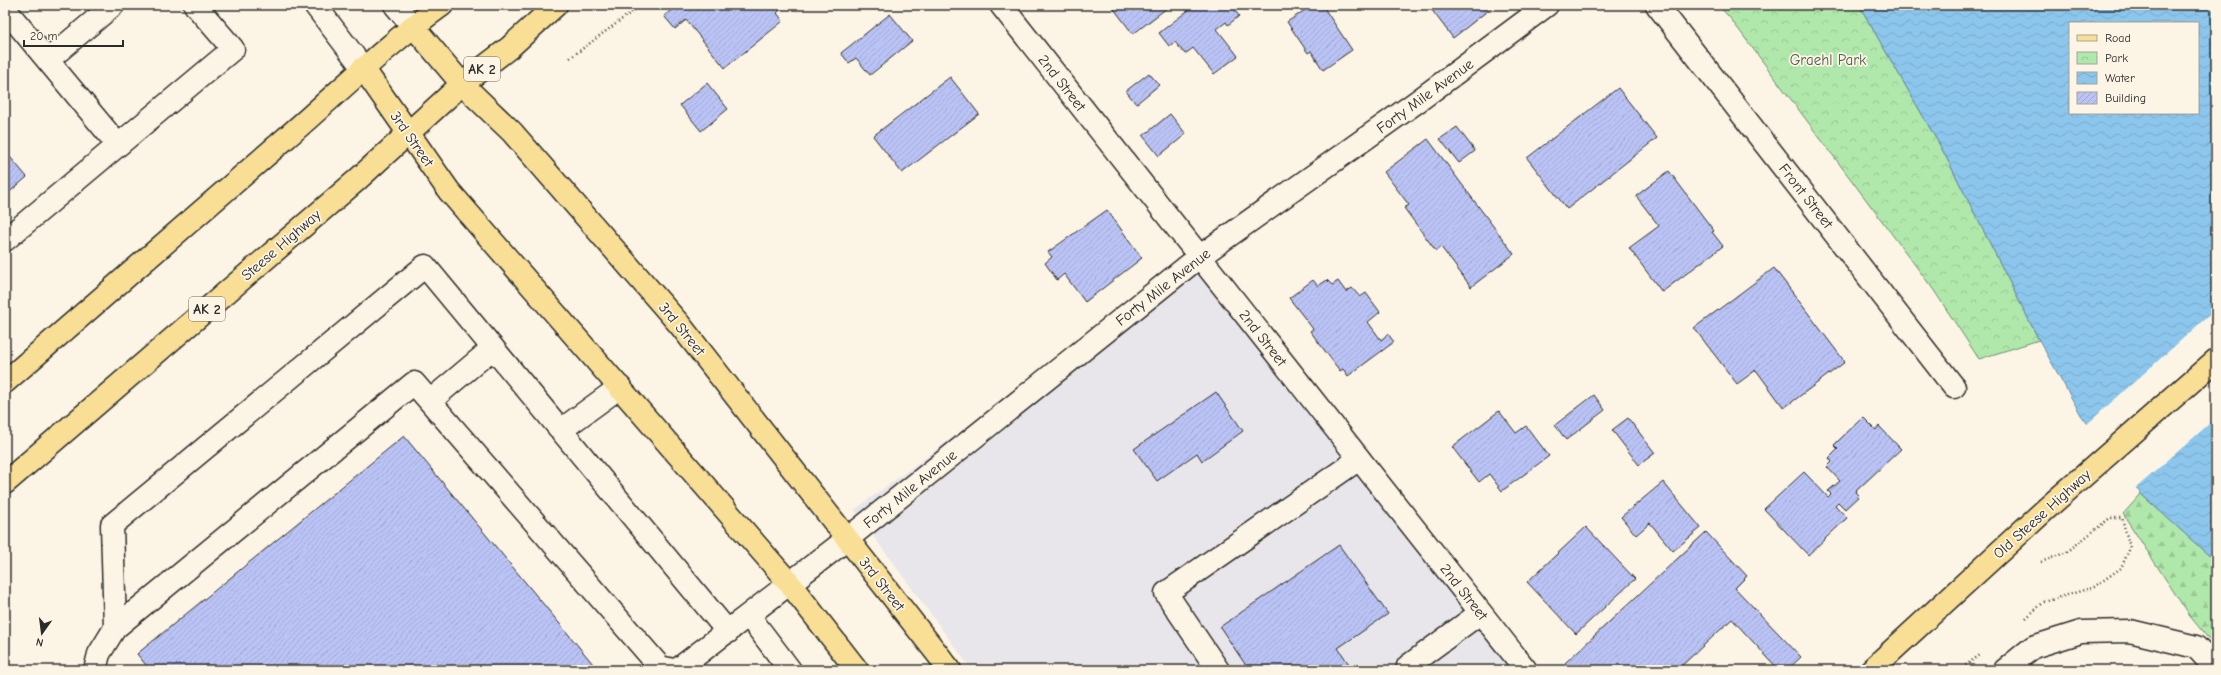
<svg xmlns="http://www.w3.org/2000/svg" width="2221" height="675" font-family="'Comic Neue',sans-serif">
<style>
.built{fill:#e8e6ea}
.forest{fill:url(#forest-firs);stroke:#6e8a6b}
.park{fill:url(#park-crowns);stroke:#6e8a6b}
.water{fill:url(#water-waves);stroke:#65889f;fill-rule:evenodd}
.pier{fill:#fcf5e5}
.building{fill:url(#building-hatch);stroke:#2b2b2b}
.lines{fill:none;stroke-linecap:round;stroke-linejoin:round}
.minor-casing{stroke:#2b2b2b;stroke-width:25}
.major-casing{stroke:#2b2b2b;stroke-width:25}
.highway-casing{stroke:#2b2b2b;stroke-width:25}
.path{stroke:#2b2b2b;stroke-width:2.5;stroke-dasharray:1 3;stroke-linecap:butt}
.minor{stroke:#fcf5e5;stroke-width:22}
.major{stroke:#f9df96;stroke-width:22}
.highway{stroke:#f9df96;stroke-width:22}
.labels{text-anchor:middle;dominant-baseline:central;stroke-width:3.5;stroke-linejoin:round;paint-order:stroke}
.shield{fill:#fcf5e5;stroke:#6a6863;stroke-width:1}
.shield-label{font-size:14px;font-weight:bold;fill:#2b2b2b}
.park-label{font-size:15px;fill:#4c5a4b;stroke:#fcf5e5}
.street-label{font-size:15px;fill:#2b2b2b;stroke:#fcf5e5}
</style>
<defs>
<pattern id="forest-firs" width="22" height="20" patternUnits="userSpaceOnUse"><rect width="22" height="20" fill="#b0e8ab"/><path d="M5 1l3.5 6h-7zM16 11l3.5 6h-7z" fill="#98c793"/></pattern>
<pattern id="park-crowns" width="20" height="18" patternUnits="userSpaceOnUse"><rect width="20" height="18" fill="#b0e8ab"/><path d="M2 6a3 3 0 1 1 6 0M12 15a3 3 0 1 1 6 0" fill="none" stroke="#98c793"/></pattern>
<pattern id="water-waves" width="16" height="10" patternUnits="userSpaceOnUse"><rect width="16" height="10" fill="#8cc6ec"/><path d="M0 5q4-4 8 0t8 0" fill="none" stroke="#79aacb"/></pattern>
<pattern id="building-hatch" width="6" height="6" patternUnits="userSpaceOnUse"><rect width="6" height="6" fill="#bac3f5"/><path d="M-1 1l2-2M0 6l6-6M5 7l2-2" fill="none" stroke="#a0a8d2"/></pattern>
</defs>
<rect width="100%" height="100%" fill="#fcf5e5"/>
<filter id="ink" filterUnits="userSpaceOnUse"><feTurbulence type="fractalNoise" baseFrequency=".025" numOctaves="2"/><feDisplacementMap in="SourceGraphic" scale="8" xChannelSelector="R" yChannelSelector="G"/><feConvolveMatrix kernelMatrix="1 2 1 2 8 2 1 2 1" color-interpolation-filters="sRGB"/></filter>
<g filter="url(#ink)">
<polygon class="built" points="1199,257 1526,670 972,670 854,510"/>
<polygon class="forest" points="2141,494 2216,562 2216,648 2189,615 2123,514"/>
<polygon class="park" points="1718,5 1859,5 1942,149 2039,340 1979,359 1933,289 1730,18"/>
<path class="water" d="M1859,5H2209L2216,16V562L2141,494L2081,415L2039,340L1942,149ZM2070,23H2198V113H2070Z"/>
<polygon class="pier" points="2216,309 2216,418 2135,489 2086,425"/>
<g class="building">
<polygon points="677,5 776,5 780,10 777,13 783,21 725,68 686,20 675,29 664,16"/>
<polygon points="1111,5 1171,5 1133,34"/>
<polygon points="1195,5 1231,5 1239,16 1228,25 1226,22 1217,29 1238,56 1214,74 1193,48 1185,54 1175,42 1169,46 1159,33"/>
<polygon points="1313,5 1322,5 1352,50 1323,70 1311,51 1308,53 1287,22"/>
<polygon points="1428,5 1495,5 1453,38"/>
<polygon points="890,14 912,41 870,75 856,58 849,63 841,53"/>
<polygon points="1149,73 1159,85 1136,104 1126,91"/>
<polygon points="950,77 979,114 902,173 873,136"/>
<polygon points="707,83 728,109 701,131 680,105"/>
<polygon points="1618,88 1657,138 1567,209 1527,158"/>
<polygon points="1170,114 1186,134 1159,156 1143,136"/>
<polygon points="1457,127 1475,151 1459,163 1440,139"/>
<polygon points="1428,139 1514,254 1471,287 1441,247 1436,251 1404,208 1409,205 1384,172"/>
<polygon points="5,151 27,177 5,196"/>
<polygon points="1669,171 1714,231 1712,232 1723,246 1662,292 1629,248 1659,226 1636,196"/>
<polygon points="1107,210 1142,258 1085,302 1064,274 1057,280 1045,263 1052,257 1048,252"/>
<polygon points="1774,268 1845,362 1784,408 1756,370 1737,384 1694,328"/>
<polygon points="1313,280 1318,286 1327,280 1332,285 1338,281 1346,292 1352,288 1360,297 1366,293 1380,312 1368,322 1381,340 1388,334 1394,342 1348,376 1343,369 1340,371 1310,331 1313,329 1289,298"/>
<polygon points="1216,392 1243,431 1202,461 1197,453 1157,481 1134,449"/>
<polygon points="1594,395 1605,410 1566,440 1555,425"/>
<polygon points="1499,411 1516,433 1526,426 1549,456 1502,491 1489,474 1479,482 1452,447"/>
<polygon points="1863,417 1876,430 1879,426 1901,449 1855,492 1859,496 1845,509 1838,502 1835,505 1847,518 1808,555 1764,509 1804,472 1828,497 1831,494 1828,491 1840,481 1827,467 1832,462 1829,458 1838,449 1834,445"/>
<polygon points="1628,418 1655,453 1639,465 1612,430"/>
<polygon points="404,436 598,670 150,670 137,654"/>
<polygon points="1663,482 1701,528 1673,551 1650,523 1636,535 1621,517"/>
<polygon points="1586,527 1635,579 1576,634 1527,582"/>
<polygon points="1706,532 1747,576 1735,588 1801,657 1787,670 1779,670 1732,619 1677,670 1571,670 1565,663"/>
<polygon points="1339,545 1388,614 1338,648 1353,670 1249,670 1220,627"/>
</g>
<g class="lines">
<defs>
<g id="minor">
<polyline points="315,5 363,68"/>
<polyline points="395,5 413,26"/>
<polyline points="1001,5 1526,670"/>
<polyline points="1657,5 1954,387"/>
<polyline points="5,9 118,145"/>
<polyline points="48,60 113,5"/>
<polyline points="5,240 233,49 195,5"/>
<polyline points="430,401 493,348"/>
<polyline points="561,430 620,387"/>
<polyline points="749,616 790,670"/>
<polyline points="115,628 112,525 425,266 728,632"/>
<polyline points="95,670 99,654 115,628 414,383 660,667 673,670"/>
<polyline points="677,670 846,540 1199,257 1418,101 1547,5"/>
<polyline points="1218,670 1166,593 1359,459"/>
<polyline points="1410,670 1408,666 1480,613"/>
<polyline points="2005,670 2033,647 2081,632 2130,631 2196,647 2216,669"/>
</g>
<g id="major">
<polyline points="413,26 462,84 512,132 680,325 950,670"/>
<polyline points="363,68 449,191 790,584 857,670"/>
<polyline points="1871,670 2046,509 2216,360"/>
</g>
<g id="highway">
<path d="M5,382C99,301 192,219 286,138C338,93 386,45 442,5"/>
<polyline points="5,483 357,180 462,84 509,48 556,5"/>
</g>
</defs>
<use href="#minor" class="minor-casing"/>
<use href="#major" class="major-casing"/>
<use href="#highway" class="highway-casing"/>
<g class="path">
<polyline points="570,58 641,5"/>
<polyline points="2026,618 2044,602 2094,587 2121,568 2130,548 2122,518 2110,518 2067,552 2041,562"/>
<polyline points="1959,670 1980,655"/>
</g>
<use href="#minor" class="minor"/>
<use href="#major" class="major"/>
<use href="#highway" class="highway"/>
</g>
</g>
<g class="labels">
<g class="shield">
<rect x="464" y="57" width="36" height="24" rx="3"/>
<rect x="189" y="297" width="36" height="24" rx="3"/>
</g>
<g class="shield-label">
<text x="482" y="69">AK 2</text>
<text x="207" y="309">AK 2</text>
</g>
<g class="park-label">
<text x="1828" y="60">Graehl Park</text>
</g>
<g class="street-label">
<text transform="translate(1062 83) rotate(52)">2nd Street</text>
<text transform="translate(1425 96) rotate(-36)">Forty Mile Avenue</text>
<text transform="translate(412 139) rotate(55)">3rd Street</text>
<text transform="translate(1806 196) rotate(52)">Front Street</text>
<text transform="translate(281 245) rotate(-41)">Steese Highway</text>
<text transform="translate(1163 287) rotate(-38)">Forty Mile Avenue</text>
<text transform="translate(682 329) rotate(51)">3rd Street</text>
<text transform="translate(1263 338) rotate(52)">2nd Street</text>
<text transform="translate(910 489) rotate(-39)">Forty Mile Avenue</text>
<text transform="translate(2042 514) rotate(-42)">Old Steese Highway</text>
<text transform="translate(882 584) rotate(52)">3rd Street</text>
<text transform="translate(1464 592) rotate(52)">2nd Street</text>
</g>
</g>
<rect width="2221" height="675" fill="none" stroke="#fcf5e5" stroke-width="20"/>
<rect x="10" y="10" width="2201" height="655" fill="none" stroke="#2b2b2b" stroke-width="1.5" filter="url(#ink)"/>
<rect x="2069" y="22" width="130" height="92" fill="#fcf5e5" stroke="#a8a49b"/>
<rect x="2077" y="35" width="20" height="6" fill="#f9df96" stroke="#a8a49b"/>
<text x="2105" y="42" font-size="12" fill="#2b2b2b">Road</text>
<rect x="2077" y="52" width="20" height="12" fill="url(#park-crowns)" stroke="#a8a49b"/>
<text x="2105" y="62" font-size="12" fill="#2b2b2b">Park</text>
<rect x="2077" y="72" width="20" height="12" fill="url(#water-waves)" stroke="#a8a49b"/>
<text x="2105" y="82" font-size="12" fill="#2b2b2b">Water</text>
<rect x="2077" y="92" width="20" height="12" fill="url(#building-hatch)" stroke="#a8a49b"/>
<text x="2105" y="102" font-size="12" fill="#2b2b2b">Building</text>
<g transform="translate(42 633) rotate(194)" stroke="#fcf5e5" stroke-width="3" paint-order="stroke">
<path d="M0-3L7 15L0 10L-7 15Z" fill="#2b2b2b"/>
<text y="-6" font-size="11" font-weight="bold" text-anchor="middle" fill="#2b2b2b">N</text>
</g>
<path d="M24 40v6h99v-6" fill="none" stroke="#2b2b2b" stroke-width="2"/>
<text x="30" y="40" font-size="12" fill="#2b2b2b" stroke="#fcf5e5" stroke-width="3" paint-order="stroke">20 m</text>
</svg>
